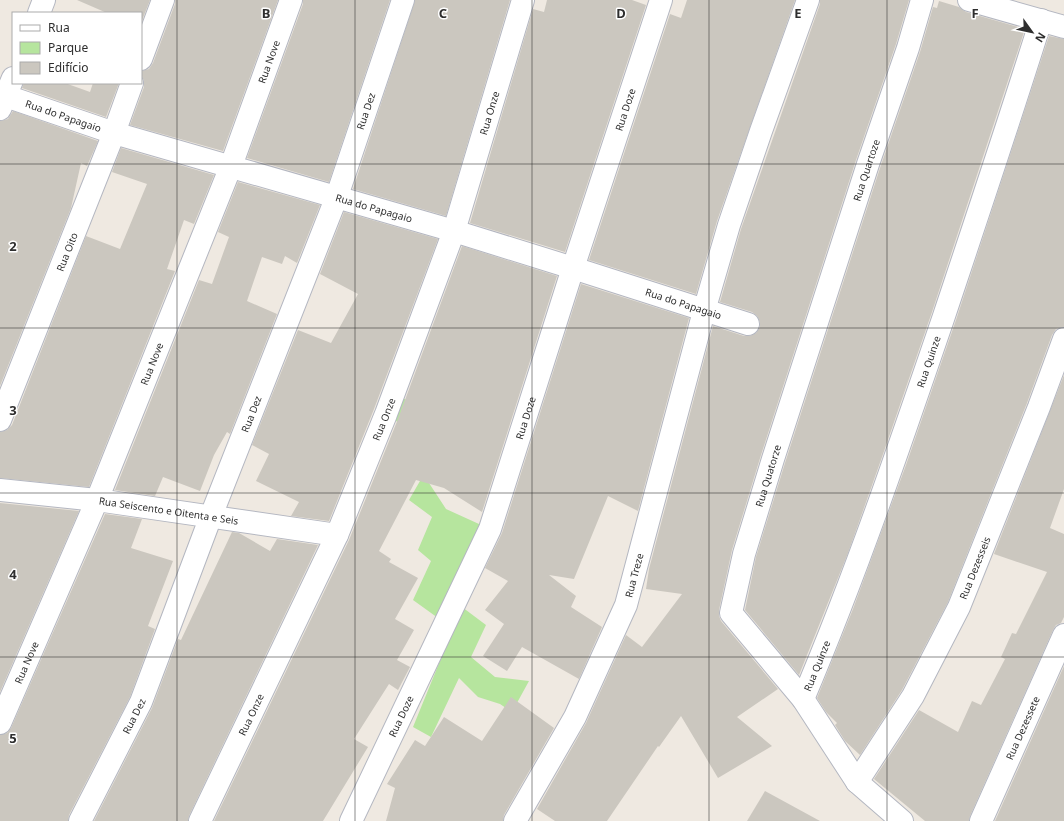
<svg xmlns="http://www.w3.org/2000/svg" width="1064" height="821" font-family="'Noto Sans',sans-serif">
<style>
.green{fill:#b6e59e}
.building{fill:#cbc7bf}
.lines{fill:none;stroke-linecap:round;stroke-linejoin:round}
.minor-casing{stroke:#b4b7c1;stroke-width:24}
.minor{stroke:#fff;stroke-width:22}
.grid{fill:none;stroke:#2e2e2e;stroke-width:1;stroke-opacity:0.55}
.labels{text-anchor:middle;dominant-baseline:central;stroke-width:3;stroke-linejoin:round;paint-order:stroke}
.street-label{font-size:10px;fill:#2e2e2e;stroke:#fff}
.grid-label{font-size:13px;text-anchor:middle;font-weight:bold;fill:#2e2e2e;stroke:#fff;stroke-width:3;stroke-linejoin:round;paint-order:stroke}
</style>
<rect width="100%" height="100%" fill="#efe9e1"/>
<g class="green">
<polygon points="397,395 439,417 429,483 446,509 490,529 445,623 413,600 431,561 418,550 432,517 409,500 420,481 413,468 429,444 386,414"/>
<polygon points="462,607 486,625 471,657 495,677 529,681 512,712 500,704 478,697 459,678 431,737 413,727"/>
</g>
<g class="building">
<polygon points="77,0 150,0 141,23 141,13 107,13"/>
<polygon points="175,0 278,0 223,151 130,125 144,87 144,81 141,74 141,71 149,69 153,63 175,4"/>
<polygon points="303,0 390,0 329,182 247,158 303,4"/>
<polygon points="415,0 510,0 446,216 353,189"/>
<polygon points="547,0 632,0 646,5 565,252 470,223 533,9 544,12"/>
<polygon points="687,0 795,0 717,221 696,294 589,260 670,14 681,18"/>
<polygon points="820,0 909,0 896,44 856,160 761,455 732,550 719,610 719,616 721,621 778,689 737,717 772,746 718,778 681,716 659,747 658,746 607,821 555,821 537,809 586,723 626,635 642,647 682,594 646,589 649,569 713,326 744,336 750,336 756,333 760,327 760,322 757,316 752,312 720,302 741,229 820,4"/>
<polygon points="939,1 959,7 966,12 1025,29 932,312 882,457 848,553 799,675 745,610 756,557 785,463 880,168 920,52 933,7 937,8"/>
<polygon points="1049,36 1064,39 1064,327 1056,329 1052,335 1027,403 948,602 902,690 860,755 845,741 835,725 837,723 826,712 817,698 853,609 906,465 956,320"/>
<polygon points="24,83 65,83 90,92 93,83 119,83 106,117 22,88"/>
<polygon points="13,111 98,141 87,166 81,163 71,208 0,386 0,121 8,119"/>
<polygon points="121,148 214,175 194,224 184,220 167,269 175,271 89,487 0,478 0,432 7,430 12,425 86,236 120,249 147,184 112,172"/>
<polygon points="238,182 320,205 297,263 285,256 282,264 262,257 247,301 277,314 230,434 227,432 214,455 200,491 163,477 155,496 115,490 199,280 212,284 229,237 218,232"/>
<polygon points="344,212 438,239 374,409 329,521 291,516 299,502 256,481 269,454 252,445 298,330 331,343 358,294 320,274"/>
<polygon points="462,246 557,276 482,512 444,488 416,480 379,551 391,559 389,562 418,578 395,619 414,630 397,660 410,667 398,690 389,684 354,739 368,747 323,821 214,821 349,540 398,419"/>
<polygon points="581,284 689,318 638,511 608,496 574,579 549,575 576,596 571,607 602,627 579,679 522,647 507,671 483,656 504,624 485,610 508,581 485,568 502,533"/>
<polygon points="1064,375 1064,489 1050,528 1064,534 1064,617 1061,623 1056,625 1053,630 970,816 969,821 925,821 874,779 919,710 958,732 972,701 981,705 1005,659 1001,657 1012,633 1016,634 1047,572 994,554"/>
<polygon points="0,503 79,511 0,692"/>
<polygon points="105,514 142,519 131,548 173,561 148,626 155,629 130,697 69,815 68,821 0,821 0,735 7,733 11,728"/>
<polygon points="232,532 239,533 270,551 277,539 318,545 189,816 188,821 94,821 152,708 178,639 181,640"/>
<polygon points="1064,666 1064,821 995,821"/>
<polygon points="511,697 554,728 504,815 503,821 386,821 395,788 387,784 415,740 425,746 444,717 482,741"/>
<polygon points="765,791 820,821 747,821"/>
</g>
<g class="lines">
<defs>
<g id="minor">
<polyline points="969,0 1064,27"/>
<polyline points="39,13 44,0"/>
<polyline points="141,59 163,0"/>
<path id="s1" d="M0,94L114,133L454,231L573,268L748,324"/>
<polyline points="0,109 13,78"/>
<path id="s2" d="M0,420L114,133L132,83"/>
<path id="s3" d="M0,490L97,500L337,535"/>
<path id="s4" d="M803,699C856,574 900,445 944,316C977,217 1010,119 1041,20"/>
<path id="s5" d="M0,723L97,500L231,166L291,0"/>
<path id="s6" d="M857,782L913,696L959,607L1039,407L1064,339"/>
<path id="s7" d="M80,821L141,702L211,516L337,196L403,0"/>
<path id="s8" d="M200,821L337,535L386,414L454,231L523,0"/>
<path id="s9" d="M351,821L490,529L573,268L661,0"/>
<path id="s10" d="M515,821L575,717L626,605L704,311L729,225L761,131L808,0"/>
<path id="s11" d="M902,821L857,782L803,699L731,613L744,554L773,459L868,164L908,48L922,0"/>
<path id="s12" d="M981,821L1064,635"/>
</g>
</defs>
<use href="#minor" class="minor-casing"/>
<use href="#minor" class="minor"/>
</g>
<path class="grid" d="M177,0V821M355,0V821M532,0V821M709,0V821M887,0V821M0,164H1064M0,328H1064M0,493H1064M0,657H1064"/>
<g class="labels">
<g class="street-label">
<text stroke="none"><textPath href="#s5" startOffset="714">Rua Nove</textPath></text>
<text stroke="none"><textPath href="#s9" startOffset="764">Rua Doze</textPath></text>
<text stroke="none"><textPath href="#s7" startOffset="766">Rua Dez</textPath></text>
<text stroke="none"><textPath href="#s8" startOffset="766">Rua Onze</textPath></text>
<text stroke="none"><textPath href="#s1" startOffset="67">Rua do Papagaio</textPath></text>
<text stroke="none"><textPath href="#s11" startOffset="734">Rua Quartoze</textPath></text>
<text stroke="none"><textPath href="#s1" startOffset="391">Rua do Papagaio</textPath></text>
<text stroke="none"><textPath href="#s2" startOffset="181">Rua Oito</textPath></text>
<text stroke="none"><textPath href="#s1" startOffset="715">Rua do Papagaio</textPath></text>
<text stroke="none"><textPath href="#s4" startOffset="360">Rua Quinze</textPath></text>
<text stroke="none"><textPath href="#s5" startOffset="390">Rua Nove</textPath></text>
<text stroke="none"><textPath href="#s7" startOffset="442">Rua Dez</textPath></text>
<text stroke="none"><textPath href="#s9" startOffset="440">Rua Doze</textPath></text>
<text stroke="none"><textPath href="#s8" startOffset="442">Rua Onze</textPath></text>
<text stroke="none"><textPath href="#s11" startOffset="413">Rua Quatorze</textPath></text>
<text stroke="none"><textPath href="#s3" startOffset="170">Rua Seiscento e Oitenta e Seis</textPath></text>
<text stroke="none"><textPath href="#s6" startOffset="245">Rua Dezesseis</textPath></text>
<text stroke="none"><textPath href="#s10" startOffset="274">Rua Treze</textPath></text>
<text stroke="none"><textPath href="#s5" startOffset="66">Rua Nove</textPath></text>
<text stroke="none"><textPath href="#s4" startOffset="36">Rua Quinze</textPath></text>
<text stroke="none"><textPath href="#s8" startOffset="118">Rua Onze</textPath></text>
<text stroke="none"><textPath href="#s7" startOffset="118">Rua Dez</textPath></text>
<text stroke="none"><textPath href="#s9" startOffset="116">Rua Doze</textPath></text>
<text stroke="none"><textPath href="#s12" startOffset="102">Rua Dezessete</textPath></text>
</g>
</g>
<g class="grid-label">
<text x="266" y="18">B</text>
<text x="443" y="18">C</text>
<text x="621" y="18">D</text>
<text x="798" y="18">E</text>
<text x="975" y="18">F</text>
<text x="13" y="251">2</text>
<text x="13" y="415">3</text>
<text x="13" y="579">4</text>
<text x="13" y="743">5</text>
</g>
<rect x="12" y="12" width="130" height="72" fill="#ffffff" stroke="#ababab"/>
<rect x="20" y="25" width="20" height="6" fill="#ffffff" stroke="#ababab"/>
<text x="48" y="32" font-size="12" fill="#2e2e2e">Rua</text>
<rect x="20" y="42" width="20" height="12" fill="#b6e59e" stroke="#ababab"/>
<text x="48" y="52" font-size="12" fill="#2e2e2e">Parque</text>
<rect x="20" y="62" width="20" height="12" fill="#cbc7bf" stroke="#ababab"/>
<text x="48" y="72" font-size="12" fill="#2e2e2e">Edifício</text>
<g transform="translate(1032 32) rotate(123)" stroke="#ffffff" stroke-width="3" paint-order="stroke">
<path d="M0-3L7 15L0 10L-7 15Z" fill="#2e2e2e"/>
<text y="-6" font-size="11" font-weight="bold" text-anchor="middle" fill="#2e2e2e">N</text>
</g>
</svg>
